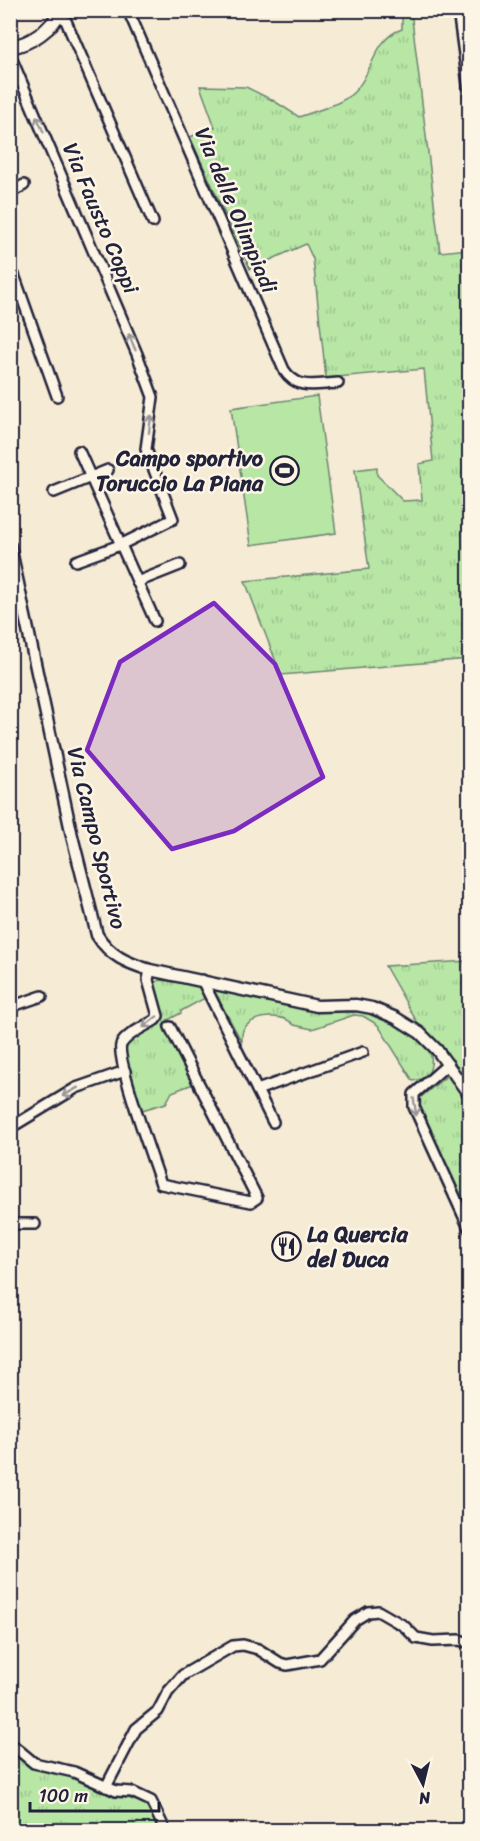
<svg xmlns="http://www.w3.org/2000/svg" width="480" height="1841" font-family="Sriracha,sans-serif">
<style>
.grass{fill:url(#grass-tufts);stroke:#6c8470;stroke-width:1.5}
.pitch{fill:#b7e6a5;stroke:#6c8470;stroke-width:1.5}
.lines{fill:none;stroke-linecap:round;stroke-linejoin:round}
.minor-casing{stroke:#22223b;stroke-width:14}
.tertiary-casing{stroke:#22223b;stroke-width:15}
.secondary-casing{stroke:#22223b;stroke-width:16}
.minor{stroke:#fcf5e5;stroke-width:9}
.tertiary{stroke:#fcf5e5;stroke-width:10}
.secondary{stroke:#fcf5e5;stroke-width:12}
.oneway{stroke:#9a9698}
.marked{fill:#7b2cbf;fill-opacity:0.2;stroke:#7b2cbf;stroke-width:4.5;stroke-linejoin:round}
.labels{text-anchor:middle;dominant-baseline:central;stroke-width:5;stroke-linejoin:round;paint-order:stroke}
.street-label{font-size:22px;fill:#22223b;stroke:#fcf5e5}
.poi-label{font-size:22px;font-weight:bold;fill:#22223b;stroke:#fcf5e5;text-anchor:end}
</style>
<defs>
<pattern id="grass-tufts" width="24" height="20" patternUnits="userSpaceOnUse" patternTransform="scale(1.5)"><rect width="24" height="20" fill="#b7e6a5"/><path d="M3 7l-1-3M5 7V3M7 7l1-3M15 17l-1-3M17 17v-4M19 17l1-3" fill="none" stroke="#9dc58f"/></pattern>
</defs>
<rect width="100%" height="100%" fill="#f6ebd5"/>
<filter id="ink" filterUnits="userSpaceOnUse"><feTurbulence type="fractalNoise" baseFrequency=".0167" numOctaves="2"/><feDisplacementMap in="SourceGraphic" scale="12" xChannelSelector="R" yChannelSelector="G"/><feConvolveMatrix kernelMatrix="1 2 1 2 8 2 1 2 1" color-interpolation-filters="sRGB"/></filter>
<g filter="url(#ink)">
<g class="grass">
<path d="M402,11H411L440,252L469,249V659L281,675L245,581L369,569L355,470L377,467V475L403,501L422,500L419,464L433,461L424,369L326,378L313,259L306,244L250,269L190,137L215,127L200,86L246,87L274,101L299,117C317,110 342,105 355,91C374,71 373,39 402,29Z"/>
<polygon points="469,961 469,1088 421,1029 385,966"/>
<path d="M161,980L197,985L201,988L205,998L181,1011V1013L166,1021L163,1026L193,1084L172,1092L166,1103L142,1110L125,1052L128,1040C142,1034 155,1029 162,1016L154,985L155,982Z"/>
<path d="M214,986C247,992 281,997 314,1002C334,1006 355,1007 373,1013C393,1020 436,1039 431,1065C429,1077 423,1079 413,1081L378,1025L363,1016L354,1015L312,1029L294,1025C284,1013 255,1015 245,1027C241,1031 242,1037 242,1042L214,991Z"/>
<polygon points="449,1074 469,1103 469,1221 420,1114 420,1098"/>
<polygon points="10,1748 35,1769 64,1774 109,1792 140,1802 148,1806 160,1830 11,1830"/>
</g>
<polygon class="pitch" points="317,396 336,533 251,545 231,408"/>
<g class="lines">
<defs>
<g id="minor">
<path d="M128,10L284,370C298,391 315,384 338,383"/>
<polyline points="458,10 470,99"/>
<polyline points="61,13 66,21 153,222"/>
<polyline points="10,55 137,354 153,397 146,449 173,519 120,545 76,561"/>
<polyline points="10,193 24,185"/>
<polyline points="10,276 14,275 57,396"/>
<polyline points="79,451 155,621"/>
<polyline points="54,492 108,470"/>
<polyline points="137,582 180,565"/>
<path d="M150,970L148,980L158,1016L155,1020C146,1026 126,1034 121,1045C116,1059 154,1163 161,1184L251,1202L257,1198L170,1027"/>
<polyline points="202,980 273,1122"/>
<polyline points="10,1007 42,996"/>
<polyline points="448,1064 414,1094 414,1107 470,1230"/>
<polyline points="257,1090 363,1052"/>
<polyline points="10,1128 76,1088 125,1071"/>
<polyline points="10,1224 35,1224"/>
<polyline points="10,1743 34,1763 74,1772 116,1791 132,1792 151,1801 165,1830"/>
<polyline points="106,1787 136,1729 158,1711 168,1692 183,1675 233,1646 243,1645 258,1649 280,1663 287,1665 320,1659 355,1620 368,1612 378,1611 404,1626 416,1638 433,1641 459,1640 470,1643"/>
</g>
<path id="tertiary" d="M10,546L72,836L97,935C110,956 127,963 150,970L317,1006L356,1005L372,1008L396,1018L420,1033L437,1050L470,1096"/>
<path id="secondary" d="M10,47C31,44 52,29 61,10"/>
</defs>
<use href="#minor" class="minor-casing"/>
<use href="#tertiary" class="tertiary-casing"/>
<use href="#secondary" class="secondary-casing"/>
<use href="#minor" class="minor"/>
<use href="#tertiary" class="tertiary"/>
<use href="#secondary" class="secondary"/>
</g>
<defs><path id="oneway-shaft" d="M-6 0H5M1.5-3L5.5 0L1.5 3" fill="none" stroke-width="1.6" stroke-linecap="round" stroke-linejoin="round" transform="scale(1.5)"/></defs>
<g class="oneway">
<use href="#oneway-shaft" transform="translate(40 124) rotate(-113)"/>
<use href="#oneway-shaft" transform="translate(132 342) rotate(-113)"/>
<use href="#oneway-shaft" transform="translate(150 424) rotate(-83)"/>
<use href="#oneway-shaft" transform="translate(150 1022) rotate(142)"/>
<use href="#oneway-shaft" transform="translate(70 1092) rotate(151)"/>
<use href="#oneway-shaft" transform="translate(415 1107) rotate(81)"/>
</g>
</g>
<path class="marked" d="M214,603L275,664L323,777L234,831L172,849L87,750L120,662Z"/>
<defs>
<symbol id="stadium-ring" viewBox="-11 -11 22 22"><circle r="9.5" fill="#fcf5e5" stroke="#22223b" stroke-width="1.5"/><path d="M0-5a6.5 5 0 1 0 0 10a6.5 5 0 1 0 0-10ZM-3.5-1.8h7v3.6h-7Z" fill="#22223b"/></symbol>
<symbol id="restaurant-ring" viewBox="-11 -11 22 22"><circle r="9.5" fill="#fcf5e5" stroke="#22223b" stroke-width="1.5"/><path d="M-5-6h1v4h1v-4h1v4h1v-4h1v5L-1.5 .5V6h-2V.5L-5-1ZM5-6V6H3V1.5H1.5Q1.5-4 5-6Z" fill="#22223b"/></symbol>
</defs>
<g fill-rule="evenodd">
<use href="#stadium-ring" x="268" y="454" width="33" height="33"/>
<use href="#restaurant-ring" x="270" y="1230" width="33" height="33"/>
</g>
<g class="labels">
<g class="street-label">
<text transform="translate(236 210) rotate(67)">Via delle Olimpiadi</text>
<text transform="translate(101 218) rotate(67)">Via Fausto Coppi</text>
<text transform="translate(97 838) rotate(76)">Via Campo Sportivo</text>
</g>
<g class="poi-label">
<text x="263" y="458">Campo sportivo<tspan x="263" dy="25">Toruccio La Piana</tspan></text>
<text x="307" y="1234" text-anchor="start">La Quercia<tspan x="307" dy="25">del Duca</tspan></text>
</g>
</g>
<rect width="480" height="1841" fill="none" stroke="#fcf5e5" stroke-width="36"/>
<rect x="18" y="18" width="444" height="1805" fill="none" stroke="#22223b" stroke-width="2" filter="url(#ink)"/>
<g transform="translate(423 1784) rotate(173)" stroke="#fcf5e5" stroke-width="4.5" paint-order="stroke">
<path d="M0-4.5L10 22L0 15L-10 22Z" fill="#22223b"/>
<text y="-9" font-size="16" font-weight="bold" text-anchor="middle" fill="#22223b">N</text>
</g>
<path d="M30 1802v9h129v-9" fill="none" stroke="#22223b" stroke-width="3"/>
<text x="39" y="1802" font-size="18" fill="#22223b" stroke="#fcf5e5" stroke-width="4.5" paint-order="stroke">100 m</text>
</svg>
